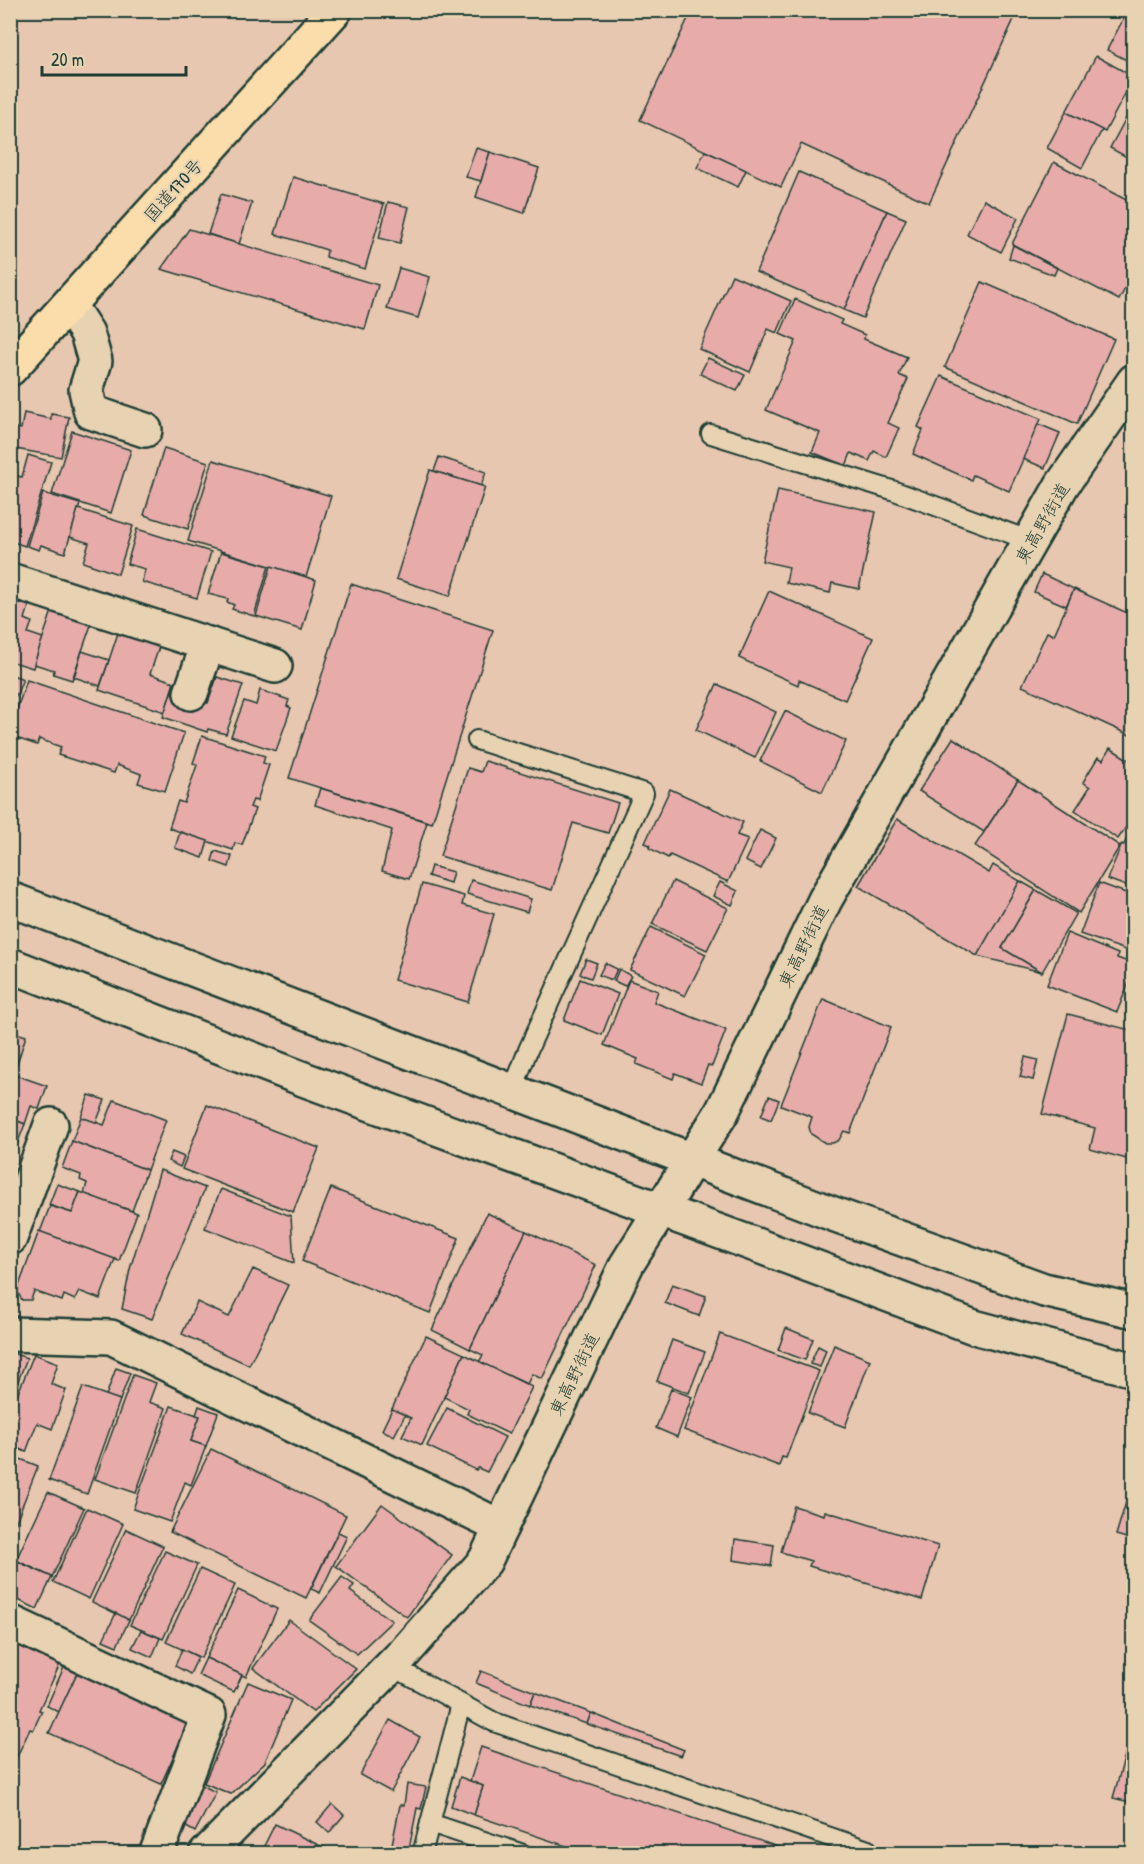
<svg xmlns="http://www.w3.org/2000/svg" width="1144" height="1864" font-family="'Patrick Hand','Klee One',sans-serif">
<style>
.building{fill:#e7acaa;stroke:#1f3d34;stroke-width:1.5}
.lines{fill:none;stroke-linecap:round;stroke-linejoin:round}
.lane-casing{stroke:#1f3d34;stroke-width:22}
.street-casing{stroke:#1f3d34;stroke-width:38}
.secondary-casing{stroke:#1f3d34;stroke-width:38}
.highway-casing{stroke:#1f3d34;stroke-width:38}
.lane{stroke:#e7d2b1;stroke-width:18}
.street{stroke:#e7d2b1;stroke-width:33}
.secondary{stroke:#e7d2b1;stroke-width:33}
.highway{stroke:#faddab;stroke-width:33}
.labels{text-anchor:middle;dominant-baseline:central;stroke-width:4.5;stroke-linejoin:round;paint-order:stroke}
.street-label{font-size:18px;fill:#1f3d34;stroke:#e7d2b1}
</style>
<rect width="100%" height="100%" fill="#e7c7af"/>
<filter id="ink" filterUnits="userSpaceOnUse"><feTurbulence type="fractalNoise" baseFrequency=".0167" numOctaves="2"/><feDisplacementMap in="SourceGraphic" scale="12" xChannelSelector="R" yChannelSelector="G"/><feConvolveMatrix kernelMatrix="1 2 1 2 8 2 1 2 1" color-interpolation-filters="sRGB"/></filter>
<g filter="url(#ink)">
<g class="building">
<polygon points="692,10 1000,10 1015,17 929,203 801,144 781,187 640,120"/>
<polygon points="1128,10 1134,10 1134,64 1107,50"/>
<polygon points="1096,56 1134,77 1105,132 1066,112"/>
<polygon points="1134,103 1134,161 1110,148"/>
<polygon points="1066,112 1102,130 1082,168 1047,148"/>
<polygon points="476,148 490,152 481,181 466,177"/>
<polygon points="705,151 746,170 738,187 697,168"/>
<polygon points="490,152 539,168 524,213 476,197"/>
<polygon points="1054,162 1134,204 1134,275 1132,275 1119,300 1012,244"/>
<polygon points="799,172 887,211 844,310 756,272"/>
<polygon points="293,177 384,204 365,269 326,257 327,250 275,234"/>
<polygon points="221,194 252,203 239,244 208,234"/>
<polygon points="984,200 1018,218 1001,252 967,234"/>
<polygon points="388,202 409,207 400,243 379,238"/>
<polygon points="887,211 906,219 863,318 844,310"/>
<polygon points="189,229 378,285 365,329 161,269"/>
<polygon points="1013,245 1057,268 1054,275 1009,258"/>
<polygon points="399,268 430,277 418,318 387,309"/>
<polygon points="732,275 791,301 777,333 768,329 750,372 699,349"/>
<polygon points="982,282 1114,339 1077,424 945,367"/>
<polygon points="795,299 842,320 840,324 865,335 864,339 907,357 899,375 908,379 888,423 899,428 886,457 874,451 869,461 851,453 846,466 812,452 820,433 766,410 796,341 780,334"/>
<polygon points="708,358 745,375 737,391 700,374"/>
<polygon points="941,376 1041,419 1009,491 973,475 971,480 913,454 923,430 918,427"/>
<polygon points="24,413 51,419 51,414 69,417 61,457 10,448 10,427 21,429"/>
<polygon points="1038,424 1060,433 1045,468 1023,459"/>
<polygon points="72,431 131,450 111,513 52,494"/>
<polygon points="164,448 208,462 188,529 144,515"/>
<polygon points="28,455 51,462 25,546 10,541 10,484 13,475 22,477"/>
<polygon points="439,457 486,472 481,486 434,471"/>
<polygon points="213,460 331,496 306,577 188,541"/>
<polygon points="430,470 485,487 450,596 396,579"/>
<polygon points="778,490 876,512 859,589 832,583 830,593 786,583 789,567 762,561"/>
<polygon points="43,493 80,504 65,553 41,545 39,550 27,546"/>
<polygon points="78,509 133,526 118,574 83,562 89,543 70,537"/>
<polygon points="137,529 211,552 197,598 142,582 145,569 127,564"/>
<polygon points="221,552 269,566 254,616 232,609 234,605 227,602 228,599 208,594"/>
<polygon points="271,566 316,580 302,630 256,616"/>
<polygon points="1042,574 1074,589 1066,606 1034,592"/>
<polygon points="351,584 493,630 432,823 289,778"/>
<polygon points="1074,589 1134,616 1134,737 1022,686 1047,632 1054,635"/>
<polygon points="769,591 873,638 845,700 799,680 798,685 739,658"/>
<polygon points="10,600 29,606 25,619 32,622 28,633 43,638 33,668 10,661"/>
<polygon points="53,608 92,622 72,680 53,674 54,670 34,664"/>
<polygon points="119,630 160,644 150,674 174,682 165,712 99,690"/>
<polygon points="82,651 109,660 100,686 74,677"/>
<polygon points="10,674 23,679 10,711"/>
<polygon points="217,677 243,685 226,734 208,729 207,732 163,717 172,690 208,703"/>
<polygon points="27,680 184,733 165,791 138,783 141,774 117,765 114,773 58,755 61,747 39,739 37,745 10,736 10,729"/>
<polygon points="717,684 776,712 755,758 696,730"/>
<polygon points="260,690 289,700 287,706 291,708 276,751 231,736 244,701 256,705"/>
<polygon points="785,711 846,741 822,792 760,761"/>
<polygon points="202,736 265,756 263,763 269,765 257,801 253,800 250,807 255,809 242,845 235,843 233,850 169,828 178,801 184,803 197,765 193,763"/>
<polygon points="953,738 1018,780 984,832 919,791"/>
<polygon points="1110,748 1134,763 1134,815 1118,839 1075,810 1090,787 1083,782 1098,757 1103,760"/>
<polygon points="485,761 618,803 608,833 573,823 552,890 440,856 468,768 481,772"/>
<polygon points="1018,780 1120,846 1079,913 975,846"/>
<polygon points="320,788 427,822 409,879 382,871 392,830 315,805"/>
<polygon points="670,789 743,822 737,835 748,839 728,882 670,855 668,858 649,848 650,845 645,843"/>
<polygon points="897,819 989,873 993,865 1020,881 977,956 858,886"/>
<polygon points="1131,828 1134,829 1134,889 1107,879 1122,844 1124,845"/>
<polygon points="760,830 776,838 761,869 745,861"/>
<polygon points="180,832 208,841 203,858 175,848"/>
<polygon points="215,851 232,856 229,867 212,861"/>
<polygon points="431,866 453,872 450,883 428,876"/>
<polygon points="471,880 531,899 527,912 467,894"/>
<polygon points="673,881 728,908 707,950 652,924"/>
<polygon points="1020,881 1036,890 1002,948 1042,972 977,956"/>
<polygon points="720,882 738,891 732,905 713,896"/>
<polygon points="1099,883 1134,896 1134,953 1080,934"/>
<polygon points="422,884 464,896 462,905 494,914 468,1002 394,980"/>
<polygon points="1036,890 1076,913 1042,972 1002,948"/>
<polygon points="651,927 706,954 685,996 630,970"/>
<polygon points="1067,933 1118,954 1117,958 1134,964 1134,970 1117,1012 1047,985"/>
<polygon points="586,959 597,963 591,978 580,974"/>
<polygon points="605,963 617,969 612,980 599,975"/>
<polygon points="619,969 631,976 625,986 614,981"/>
<polygon points="580,979 618,994 602,1035 564,1020"/>
<polygon points="629,980 658,991 654,1002 726,1030 712,1066 708,1065 701,1083 675,1073 673,1079 636,1064 638,1059 604,1045"/>
<polygon points="823,999 891,1027 850,1133 844,1131 839,1140 833,1143 825,1143 811,1134 809,1127 812,1117 781,1105"/>
<polygon points="1068,1014 1134,1031 1134,1161 1090,1149 1095,1128 1042,1114"/>
<polygon points="10,1031 26,1036 14,1073 10,1072"/>
<polygon points="1025,1057 1038,1060 1033,1080 1020,1077"/>
<polygon points="10,1073 47,1086 39,1109 31,1106 25,1124 10,1118"/>
<polygon points="89,1095 105,1100 96,1123 81,1117"/>
<polygon points="769,1096 779,1100 771,1120 761,1116"/>
<polygon points="114,1100 166,1120 147,1170 72,1141 81,1117 104,1125"/>
<polygon points="207,1105 319,1148 293,1212 182,1169"/>
<polygon points="10,1118 25,1124 15,1150 10,1148"/>
<polygon points="72,1141 147,1170 132,1211 84,1194 87,1183 80,1180 81,1175 62,1168"/>
<polygon points="172,1152 184,1157 180,1167 168,1161"/>
<polygon points="160,1170 205,1188 152,1319 122,1309 130,1269"/>
<polygon points="57,1184 80,1192 72,1213 49,1205"/>
<polygon points="331,1188 459,1238 430,1313 302,1261"/>
<polygon points="221,1189 291,1216 294,1263 205,1228"/>
<polygon points="80,1192 137,1213 119,1261 40,1232 50,1206 72,1213"/>
<polygon points="487,1213 526,1231 470,1349 432,1330"/>
<polygon points="39,1231 115,1259 100,1299 79,1291 75,1300 64,1295 62,1301 34,1291 31,1300 22,1300 17,1291"/>
<polygon points="526,1231 596,1265 542,1379 532,1374 527,1384 479,1362 483,1355 470,1349"/>
<polygon points="253,1269 288,1285 249,1365 182,1334 197,1302 229,1317"/>
<polygon points="672,1284 706,1296 699,1316 665,1303"/>
<polygon points="786,1328 813,1339 805,1360 778,1350"/>
<polygon points="720,1334 819,1371 786,1458 782,1457 779,1466 684,1430"/>
<polygon points="426,1336 464,1354 422,1445 402,1436 411,1418 392,1409"/>
<polygon points="672,1340 705,1352 689,1393 657,1381"/>
<polygon points="834,1345 870,1360 845,1427 808,1413"/>
<polygon points="818,1346 826,1350 820,1367 810,1364"/>
<polygon points="12,1353 27,1358 15,1389 10,1387 10,1357"/>
<polygon points="34,1354 58,1363 51,1384 66,1390 52,1429 37,1423 26,1452 10,1445 10,1413"/>
<polygon points="464,1354 532,1387 509,1434 467,1414 469,1409 444,1397"/>
<polygon points="116,1368 130,1373 120,1400 106,1396"/>
<polygon points="133,1375 156,1383 149,1402 166,1408 136,1493 95,1479"/>
<polygon points="83,1387 120,1400 87,1494 49,1480"/>
<polygon points="671,1389 692,1397 677,1437 656,1428"/>
<polygon points="171,1406 200,1416 191,1441 206,1446 191,1485 185,1482 170,1522 133,1509"/>
<polygon points="199,1406 218,1413 206,1446 191,1441 200,1416 196,1415"/>
<polygon points="447,1408 505,1437 487,1472 478,1468 476,1470 427,1446"/>
<polygon points="392,1409 405,1415 394,1436 382,1430"/>
<polygon points="211,1449 346,1515 306,1598 170,1532"/>
<polygon points="10,1455 38,1466 11,1534 10,1534"/>
<polygon points="1134,1476 1134,1540 1116,1535"/>
<polygon points="48,1492 84,1508 52,1577 16,1560"/>
<polygon points="382,1504 452,1555 407,1617 336,1566"/>
<polygon points="794,1506 824,1515 825,1511 938,1546 922,1600 809,1566 811,1561 781,1552"/>
<polygon points="87,1508 123,1524 89,1599 53,1582"/>
<polygon points="126,1529 163,1546 129,1620 92,1602"/>
<polygon points="338,1532 347,1536 320,1593 311,1589"/>
<polygon points="735,1539 774,1545 771,1566 733,1560"/>
<polygon points="165,1551 197,1565 163,1639 130,1625"/>
<polygon points="14,1560 52,1577 37,1609 10,1596 10,1568"/>
<polygon points="200,1569 235,1585 201,1658 166,1642"/>
<polygon points="342,1577 354,1585 350,1591 392,1621 357,1654 309,1620"/>
<polygon points="238,1590 277,1609 246,1677 206,1658"/>
<polygon points="116,1613 129,1620 117,1646 103,1640"/>
<polygon points="289,1620 356,1669 313,1712 253,1668"/>
<polygon points="141,1630 160,1638 152,1657 132,1648"/>
<polygon points="10,1642 60,1664 39,1710 42,1711 33,1730 30,1729 12,1767"/>
<polygon points="182,1649 198,1657 190,1674 175,1666"/>
<polygon points="206,1658 242,1675 234,1692 198,1675"/>
<polygon points="64,1667 77,1673 59,1712 47,1706"/>
<polygon points="481,1671 535,1692 530,1705 476,1683"/>
<polygon points="77,1673 188,1724 161,1784 49,1733"/>
<polygon points="248,1682 291,1700 265,1762 231,1794 204,1783"/>
<polygon points="535,1692 591,1713 587,1724 530,1705"/>
<polygon points="591,1713 684,1750 681,1756 587,1724"/>
<polygon points="390,1720 420,1737 391,1792 360,1775"/>
<polygon points="1134,1723 1134,1803 1113,1798"/>
<polygon points="481,1747 799,1854 590,1854 474,1815 483,1786 470,1781"/>
<polygon points="460,1777 483,1786 474,1815 451,1806"/>
<polygon points="407,1784 426,1787 421,1809 417,1808 408,1854 390,1854 400,1805 404,1805"/>
<polygon points="201,1785 216,1792 195,1832 181,1824"/>
<polygon points="332,1804 344,1815 329,1833 317,1822"/>
<polygon points="275,1824 337,1854 250,1854 252,1847 261,1852"/>
</g>
<g class="lines">
<defs>
<g id="lane">
<polyline points="711,434 892,490 1031,541"/>
<polyline points="477,740 644,793 528,1050 512,1092"/>
<polyline points="392,1666 494,1722 868,1850 867,1854"/>
<polyline points="430,1823 523,1854"/>
<polyline points="422,1854 461,1704"/>
</g>
<g id="street">
<polyline points="69,305 87,333 95,361 86,390 91,412 145,430"/>
<polyline points="10,580 275,666"/>
<polyline points="191,693 208,644"/>
<polyline points="691,1161 722,1112 825,900 1062,485 1134,381"/>
<polyline points="10,1238 51,1125"/>
<polyline points="10,1334 111,1337 501,1527 627,1264 661,1210"/>
<polyline points="10,1622 209,1715 157,1852 158,1854"/>
</g>
<g id="secondary">
<polyline points="10,899 836,1215 1044,1290 1134,1311"/>
<polyline points="10,965 306,1080 764,1248 974,1327 1134,1370"/>
<polyline points="661,1210 691,1161"/>
<polyline points="206,1854 405,1652 485,1561 501,1527"/>
</g>
<polyline id="highway" points="10,369 335,10"/>
</defs>
<use href="#lane" class="lane-casing"/>
<use href="#street" class="street-casing"/>
<use href="#secondary" class="secondary-casing"/>
<use href="#highway" class="highway-casing"/>
<use href="#lane" class="lane"/>
<use href="#street" class="street"/>
<use href="#secondary" class="secondary"/>
<use href="#highway" class="highway"/>
</g>
</g>
<g class="labels">
<g class="street-label">
<text transform="translate(173 190) rotate(-48)">国道170号</text>
<text transform="translate(1042 523) rotate(-60)">東高野街道</text>
<text transform="translate(803 946) rotate(-64)">東高野街道</text>
<text transform="translate(574 1374) rotate(-64)">東高野街道</text>
</g>
</g>
<rect width="1144" height="1864" fill="none" stroke="#e7d2b1" stroke-width="36"/>
<rect x="18" y="18" width="1108" height="1828" fill="none" stroke="#1f3d34" stroke-width="2" filter="url(#ink)"/>
<path d="M42 66v9h144v-9" fill="none" stroke="#1f3d34" stroke-width="3"/>
<text x="51" y="66" font-size="18" fill="#1f3d34" stroke="#e7d2b1" stroke-width="4.5" paint-order="stroke">20 m</text>
</svg>
